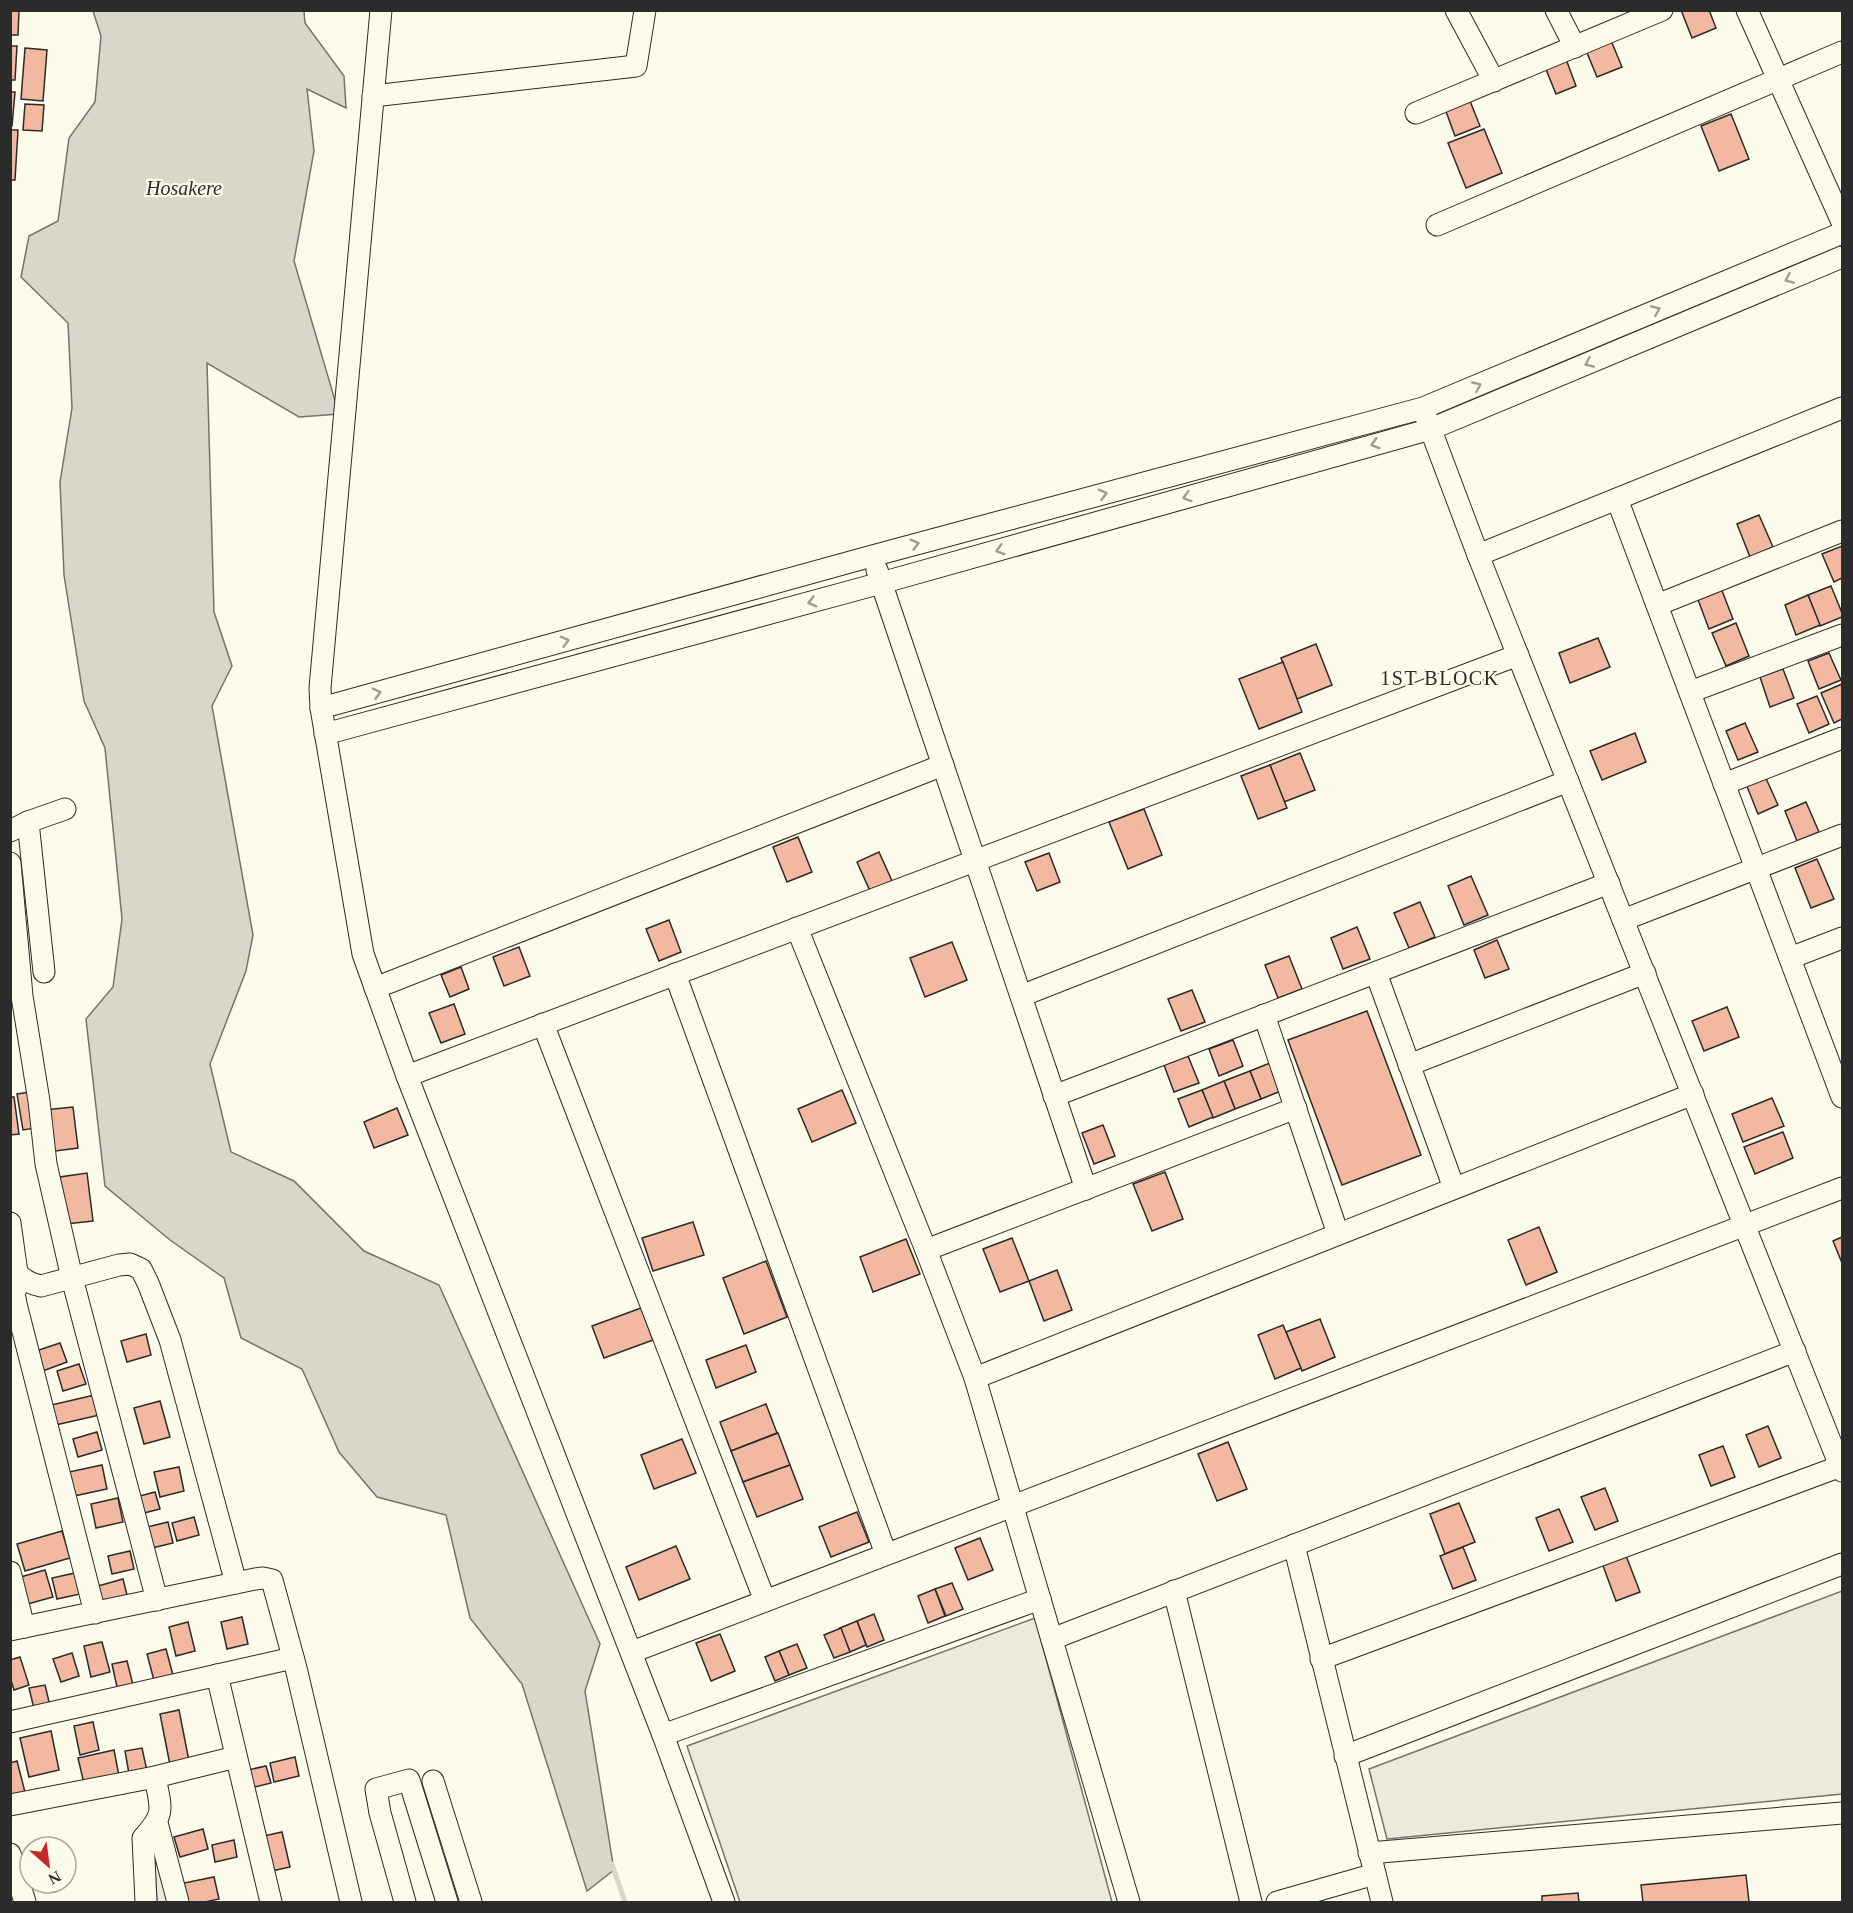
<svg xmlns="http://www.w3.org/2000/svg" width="1853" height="1913" font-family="Georgia,serif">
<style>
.green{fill:#ecebdb;stroke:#74746e;stroke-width:1.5}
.water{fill:#d8d7c9;stroke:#74746e;stroke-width:1.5}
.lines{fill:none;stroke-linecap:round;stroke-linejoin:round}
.stream{stroke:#d8d7c9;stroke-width:5}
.building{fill:#f2b8a0;stroke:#2b2b2b;stroke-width:1.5}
.minor-casing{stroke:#2b2b2b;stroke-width:23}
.minor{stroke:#fdfbea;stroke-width:21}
.oneway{stroke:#9e9d94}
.labels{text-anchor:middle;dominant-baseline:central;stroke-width:4.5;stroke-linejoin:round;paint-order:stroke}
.water-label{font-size:20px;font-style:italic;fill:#2b2b2b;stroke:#fdfbea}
.neighbourhood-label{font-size:20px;letter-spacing:1.5px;fill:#2b2b2b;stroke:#fdfbea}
</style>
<rect width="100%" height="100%" fill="#fdfbea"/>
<g class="green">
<polygon points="1842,1591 1842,1794 1387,1839 1369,1769"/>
<polygon points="1035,1618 1112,1902 740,1902 687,1746"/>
<polygon points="154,1852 176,1902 157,1902"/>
</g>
<polygon class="water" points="93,11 304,11 305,23 344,76 346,108 307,89 314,151 294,261 339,414 299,417 207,363 214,612 232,666 212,706 253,935 246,971 210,1064 231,1152 294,1181 364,1251 439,1285 600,1644 585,1691 614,1870 587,1891 522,1684 470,1618 446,1515 377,1497 339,1452 302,1369 241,1338 224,1278 170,1240 105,1186 86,1019 113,987 122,919 105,748 84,701 64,575 60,482 72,408 68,323 21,277 29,236 58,221 69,138 95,102 101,36"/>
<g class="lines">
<polyline class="stream" points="612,1864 625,1902"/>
</g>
<g class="building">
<polygon points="10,10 19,10 18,35 10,35"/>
<polygon points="1681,10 1709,10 1716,28 1692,38"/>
<polygon points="1610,38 1622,67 1597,77 1585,48"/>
<polygon points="10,46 17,46 15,80 10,80"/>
<polygon points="25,48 47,50 43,101 21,99"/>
<polygon points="1566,59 1576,86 1556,94 1545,67"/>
<polygon points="10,92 15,92 12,126 10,126"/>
<polygon points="1468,96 1480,126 1455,136 1444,106"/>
<polygon points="25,104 44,105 42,131 23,130"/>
<polygon points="1731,114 1749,159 1719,171 1701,126"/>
<polygon points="1484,129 1502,173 1466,188 1448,143"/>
<polygon points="10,130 18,130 15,180 10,180"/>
<polygon points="1759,515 1773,547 1750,557 1737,524"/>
<polygon points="1842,546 1842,578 1834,582 1822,554"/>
<polygon points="1831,586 1842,613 1842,617 1820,626 1808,595"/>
<polygon points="1721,588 1733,619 1709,629 1697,597"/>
<polygon points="1808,595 1820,625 1796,635 1785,605"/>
<polygon points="1736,623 1749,656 1726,666 1712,633"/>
<polygon points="1598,638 1610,667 1570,683 1559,653"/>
<polygon points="1316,644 1332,685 1297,699 1281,658"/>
<polygon points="1829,653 1841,680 1819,689 1808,661"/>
<polygon points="1283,662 1302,712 1259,729 1239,679"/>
<polygon points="1783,669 1794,698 1770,707 1760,677"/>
<polygon points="1842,684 1842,719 1834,723 1821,693"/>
<polygon points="1817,696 1829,724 1809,733 1797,704"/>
<polygon points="1745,723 1758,752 1738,760 1726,731"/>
<polygon points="1635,733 1646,762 1602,780 1590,751"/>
<polygon points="1300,753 1315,790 1284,802 1270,765"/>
<polygon points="1270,765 1287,808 1258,819 1241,776"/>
<polygon points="1765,776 1778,805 1758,814 1746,784"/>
<polygon points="1806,802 1819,832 1797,841 1785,811"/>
<polygon points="1144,809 1162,855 1128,869 1109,822"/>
<polygon points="798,837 812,872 787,882 773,847"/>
<polygon points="879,852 892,881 870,891 857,862"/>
<polygon points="1049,853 1060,882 1037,891 1025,862"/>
<polygon points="1817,859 1834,899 1811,908 1795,868"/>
<polygon points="1471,876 1488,915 1464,925 1448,886"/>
<polygon points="1420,902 1435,937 1409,948 1394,913"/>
<polygon points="669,920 681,952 659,961 646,929"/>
<polygon points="1357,927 1370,959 1343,969 1331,938"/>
<polygon points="1497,940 1509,969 1485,978 1474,950"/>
<polygon points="952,942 967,980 925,997 910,958"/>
<polygon points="519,947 530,976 504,986 493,957"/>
<polygon points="1289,956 1302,989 1278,998 1265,965"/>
<polygon points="461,967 469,989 450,997 441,975"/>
<polygon points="1192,990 1205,1022 1181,1031 1168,999"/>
<polygon points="454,1004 465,1034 441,1043 429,1013"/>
<polygon points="1727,1007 1739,1037 1704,1051 1692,1021"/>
<polygon points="1367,1011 1421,1155 1342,1185 1288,1040"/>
<polygon points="1233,1040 1243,1066 1219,1076 1209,1049"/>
<polygon points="1188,1056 1199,1083 1174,1092 1164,1065"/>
<polygon points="1270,1063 1281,1091 1261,1099 1250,1071"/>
<polygon points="1250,1071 1261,1099 1235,1109 1224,1081"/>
<polygon points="1224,1081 1235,1109 1213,1118 1202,1090"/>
<polygon points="842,1090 856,1123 812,1142 798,1109"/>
<polygon points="1202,1090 1213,1117 1189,1127 1178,1099"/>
<polygon points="30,1092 35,1128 23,1130 17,1094"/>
<polygon points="10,1097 14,1097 19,1134 10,1135"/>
<polygon points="1772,1098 1784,1126 1743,1142 1732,1114"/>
<polygon points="73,1107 78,1148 48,1152 44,1110"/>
<polygon points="397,1108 408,1135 374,1148 364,1122"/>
<polygon points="1103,1125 1115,1156 1094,1164 1082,1133"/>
<polygon points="1783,1132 1793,1158 1755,1174 1744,1147"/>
<polygon points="1165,1172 1183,1219 1152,1231 1133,1184"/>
<polygon points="87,1173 93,1221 66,1224 60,1177"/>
<polygon points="693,1222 704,1255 653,1271 642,1238"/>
<polygon points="1539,1227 1557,1272 1526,1285 1508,1240"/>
<polygon points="1842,1237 1842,1263 1833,1241"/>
<polygon points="1012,1238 1029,1281 1000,1292 983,1249"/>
<polygon points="906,1239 920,1274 873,1292 860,1257"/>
<polygon points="766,1261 787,1317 744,1334 723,1278"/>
<polygon points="1057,1270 1072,1310 1044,1321 1029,1281"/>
<polygon points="641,1308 653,1340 604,1358 592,1326"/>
<polygon points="1320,1319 1335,1357 1302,1371 1286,1332"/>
<polygon points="1283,1325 1301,1368 1275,1379 1258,1335"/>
<polygon points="146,1334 151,1355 127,1362 121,1341"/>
<polygon points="60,1343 67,1362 40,1372 33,1352"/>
<polygon points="746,1345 756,1372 716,1388 706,1360"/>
<polygon points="79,1364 86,1384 63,1391 57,1371"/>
<polygon points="99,1394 104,1414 51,1426 47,1406"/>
<polygon points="160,1401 170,1437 144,1444 134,1408"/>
<polygon points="766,1404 777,1433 731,1451 720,1422"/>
<polygon points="1768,1426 1781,1458 1759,1467 1746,1435"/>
<polygon points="97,1432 102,1450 78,1457 73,1439"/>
<polygon points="778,1433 790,1465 743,1482 731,1451"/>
<polygon points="682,1439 696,1473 654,1489 641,1455"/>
<polygon points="1228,1442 1247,1489 1217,1501 1198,1454"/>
<polygon points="1723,1446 1735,1477 1711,1486 1699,1455"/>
<polygon points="102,1465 107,1489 74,1496 69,1472"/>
<polygon points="790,1465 803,1499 757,1517 743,1482"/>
<polygon points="179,1467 184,1491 160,1497 154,1472"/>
<polygon points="1605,1488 1618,1521 1595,1530 1581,1497"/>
<polygon points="155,1492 160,1509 140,1514 136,1497"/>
<polygon points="118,1498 123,1522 96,1528 91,1504"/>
<polygon points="1459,1503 1475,1542 1445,1554 1430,1514"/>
<polygon points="1559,1509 1573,1542 1549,1551 1536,1518"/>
<polygon points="857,1512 869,1542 831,1557 819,1527"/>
<polygon points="194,1517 199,1535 177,1541 172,1523"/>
<polygon points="168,1522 173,1543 148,1549 143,1528"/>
<polygon points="62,1531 70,1558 25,1571 17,1544"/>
<polygon points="980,1538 993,1570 968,1580 955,1548"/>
<polygon points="676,1546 690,1579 639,1600 626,1567"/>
<polygon points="1463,1547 1476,1580 1453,1589 1440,1556"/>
<polygon points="130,1551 134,1569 112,1574 108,1556"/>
<polygon points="1625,1553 1640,1592 1616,1601 1602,1563"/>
<polygon points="45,1570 53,1597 24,1605 17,1578"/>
<polygon points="75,1573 80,1594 57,1599 52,1578"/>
<polygon points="123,1579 128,1599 104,1606 98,1586"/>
<polygon points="952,1583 963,1609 946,1616 935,1589"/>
<polygon points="935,1589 945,1616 928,1623 918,1596"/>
<polygon points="874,1614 884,1640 867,1647 857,1621"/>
<polygon points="242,1617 248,1644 227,1649 221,1622"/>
<polygon points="857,1621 866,1645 850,1652 840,1628"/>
<polygon points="188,1622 195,1651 176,1656 169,1627"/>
<polygon points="841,1628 850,1652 834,1658 824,1635"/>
<polygon points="720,1634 735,1671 711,1681 696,1643"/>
<polygon points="102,1642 110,1672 91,1677 84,1646"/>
<polygon points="797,1644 807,1668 789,1675 779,1651"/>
<polygon points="166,1649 174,1679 155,1684 147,1654"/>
<polygon points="779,1651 789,1675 775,1681 765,1657"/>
<polygon points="72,1653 79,1676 61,1682 53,1659"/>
<polygon points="20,1657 29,1685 14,1690 10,1677 10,1660"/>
<polygon points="127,1661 134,1689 118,1692 112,1664"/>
<polygon points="45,1685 51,1710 35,1713 29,1688"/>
<polygon points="179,1710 190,1766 171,1770 160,1714"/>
<polygon points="93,1722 99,1750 80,1755 74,1726"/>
<polygon points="51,1731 59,1770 29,1777 20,1738"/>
<polygon points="142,1748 147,1771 129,1774 125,1751"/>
<polygon points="114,1750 120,1781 85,1788 78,1758"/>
<polygon points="295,1757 299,1776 274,1782 270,1763"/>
<polygon points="17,1761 26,1796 10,1800 10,1763"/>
<polygon points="266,1766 271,1783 247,1789 243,1771"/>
<polygon points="203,1829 208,1849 180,1857 174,1837"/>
<polygon points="282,1832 290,1867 267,1872 259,1837"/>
<polygon points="234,1840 237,1857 215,1862 212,1845"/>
<polygon points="1746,1875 1749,1902 1643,1902 1641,1885"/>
<polygon points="214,1877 219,1899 205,1902 188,1902 184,1883"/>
<polygon points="1578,1893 1579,1902 1542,1902 1542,1896"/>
</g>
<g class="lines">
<defs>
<g id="minor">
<polyline points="381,10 320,688 321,708 363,954 407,1076 663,1735 1040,1599"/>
<polyline points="1456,10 1494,81"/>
<polyline points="1556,10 1575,47"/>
<polyline points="1747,10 1842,222"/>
<polyline points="373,96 636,66 645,10"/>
<polyline points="1416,113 1662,10"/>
<polyline points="1437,225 1842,52"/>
<polyline points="1426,417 1478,555 1842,1471"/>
<polyline points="1617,499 1842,1097"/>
<polyline points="1478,555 1842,408"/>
<polyline points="877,570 1086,1189"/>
<polyline points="1657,605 1842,531"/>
<polyline points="1690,692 1842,635"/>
<polyline points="321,708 872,556 1423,408 1842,233"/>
<polyline points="325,734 881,583 1431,429 1842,257"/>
<polyline points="1724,784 1842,738"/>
<polyline points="28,822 44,972"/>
<polyline points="10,831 28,822 65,809"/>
<polyline points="10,863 22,996 39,1101 46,1164 72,1278 157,1600"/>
<polyline points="1623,920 1842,835"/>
<polyline points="797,928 926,1250 975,1378 1129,1902"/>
<polyline points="1790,958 1842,938"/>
<polyline points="1376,973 1454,1188"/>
<polyline points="675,974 886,1554"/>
<polyline points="375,988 943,765"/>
<polyline points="1021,996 1568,781"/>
<polyline points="1264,1015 1338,1234"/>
<polyline points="543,1024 765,1601"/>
<polyline points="1409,1065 1645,973"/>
<polyline points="407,1076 1518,655"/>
<polyline points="1054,1096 1609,883"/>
<path d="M10,1223L17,1273C24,1281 31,1284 41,1286L119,1265L130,1264L141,1269L148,1283L170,1340L236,1583"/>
<polyline points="926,1250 1296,1108"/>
<polyline points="22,1279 14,1292 16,1304 95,1613"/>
<polyline points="975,1378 1693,1094"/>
<polyline points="1294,1545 1382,1902"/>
<polyline points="10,1572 24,1627"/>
<polyline points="1174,1591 1251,1902"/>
<polyline points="10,1630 255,1579 263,1578 272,1580 296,1668 351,1902"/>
<polyline points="1052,1639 1795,1351"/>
<polyline points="632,1652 1842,1188"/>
<polyline points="1321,1659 1841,1466"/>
<polyline points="217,1675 271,1902"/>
<polyline points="10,1722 293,1658"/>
<polyline points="663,1735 724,1902"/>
<polyline points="1345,1756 1842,1564"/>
<polyline points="433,1781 471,1902"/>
<polyline points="10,1805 155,1777 236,1757"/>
<polyline points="157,1823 178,1902"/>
<polyline points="1369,1853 1842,1813"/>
<polyline points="10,1854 25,1902"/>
<path d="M146,1902L143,1838C166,1813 161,1809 155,1777"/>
<polyline points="405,1902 380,1813 376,1789 409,1780 447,1902"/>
<polyline points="1277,1902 1375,1874"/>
</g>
</defs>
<use href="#minor" class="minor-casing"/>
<use href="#minor" class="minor"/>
</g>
<defs><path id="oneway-chevron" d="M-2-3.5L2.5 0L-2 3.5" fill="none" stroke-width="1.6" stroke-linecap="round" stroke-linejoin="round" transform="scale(1.5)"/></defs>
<g class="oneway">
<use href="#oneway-chevron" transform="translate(1789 279) rotate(157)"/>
<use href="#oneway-chevron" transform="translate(1656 310) rotate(-23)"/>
<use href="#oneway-chevron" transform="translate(1589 363) rotate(157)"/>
<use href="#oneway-chevron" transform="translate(1477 386) rotate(-23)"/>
<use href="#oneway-chevron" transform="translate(1375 444) rotate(164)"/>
<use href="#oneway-chevron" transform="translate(1103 494) rotate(-15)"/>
<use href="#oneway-chevron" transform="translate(1187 497) rotate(164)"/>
<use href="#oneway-chevron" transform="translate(915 544) rotate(-15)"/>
<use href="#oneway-chevron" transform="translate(1000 550) rotate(164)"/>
<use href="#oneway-chevron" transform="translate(812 602) rotate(165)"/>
<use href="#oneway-chevron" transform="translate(565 641) rotate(-15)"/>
<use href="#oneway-chevron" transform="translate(377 693) rotate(-15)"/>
</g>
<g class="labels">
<g class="water-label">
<text x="184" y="188">Hosakere</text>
</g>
<g class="neighbourhood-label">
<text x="1440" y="678">1ST BLOCK</text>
</g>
</g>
<rect width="1853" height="1913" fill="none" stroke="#2b2b2b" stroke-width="24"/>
<g transform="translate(48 1865) rotate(152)"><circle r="28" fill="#fdfbea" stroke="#a9a89e" stroke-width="1.5"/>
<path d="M0-4.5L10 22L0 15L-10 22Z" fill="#c62828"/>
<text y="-9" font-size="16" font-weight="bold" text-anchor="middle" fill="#2b2b2b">N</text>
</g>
</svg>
